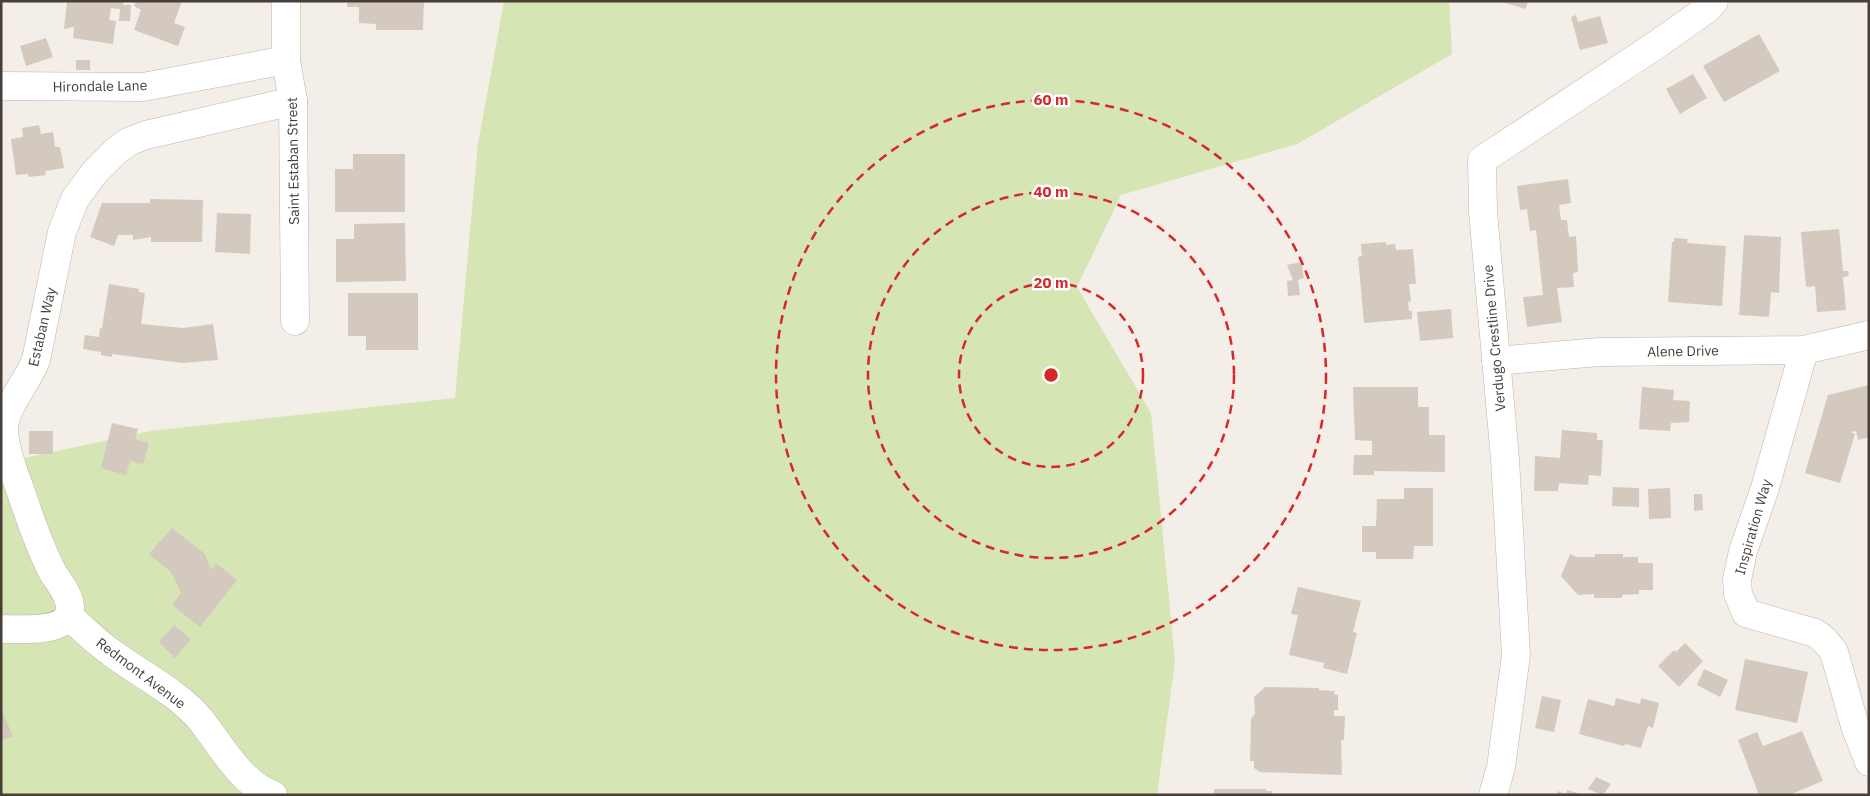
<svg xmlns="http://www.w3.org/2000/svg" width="1870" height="796" font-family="'IBM Plex Sans',sans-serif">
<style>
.green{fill:#d5e5b3}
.building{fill:#d4c9be}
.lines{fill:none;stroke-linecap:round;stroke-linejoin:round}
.minor-casing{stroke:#beb5ab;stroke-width:29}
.minor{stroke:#fff;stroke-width:28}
.ring{fill:none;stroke:#d62828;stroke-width:2.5;stroke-dasharray:9 6}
.labels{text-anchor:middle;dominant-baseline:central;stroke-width:5;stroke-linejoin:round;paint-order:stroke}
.street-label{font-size:14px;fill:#463e37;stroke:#fff}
.centre{fill:#d62828;stroke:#fff;stroke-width:2.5}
.ring-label{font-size:15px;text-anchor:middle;font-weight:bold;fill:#d62828;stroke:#fff;stroke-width:5;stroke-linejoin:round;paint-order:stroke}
</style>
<rect width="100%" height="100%" fill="#f3eee8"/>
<polygon class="green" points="504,1 1449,1 1452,54 1297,144 1121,195 1077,287 1151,413 1175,661 1157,795 1,795 1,463 151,431 455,398 478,144"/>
<g class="building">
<polygon points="67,1 124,1 123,5 131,5 130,21 119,21 120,9 111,8 109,20 116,21 113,44 73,38 74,27 64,29"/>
<polygon points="136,1 182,1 174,23 185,27 178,46 134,30 141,10 134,6"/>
<polygon points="347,1 424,1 423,30 376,30 376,24 359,23 359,7 347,7"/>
<polygon points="1498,1 1528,1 1526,9"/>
<polygon points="1576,15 1578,22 1600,16 1608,43 1580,50 1571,17"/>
<polygon points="1759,34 1780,71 1724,102 1703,66"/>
<polygon points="46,38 53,57 26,66 20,46"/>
<rect x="76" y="60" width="14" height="10"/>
<polygon points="1693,74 1707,98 1680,114 1666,89"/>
<polygon points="39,125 41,134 53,132 55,147 60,147 64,168 45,171 46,175 29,177 28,174 16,175 11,139 23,137 22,128"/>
<polygon points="353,154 405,154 405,212 335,212 335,169 353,169"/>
<polygon points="1568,179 1571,203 1559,205 1561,220 1567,220 1569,237 1576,236 1578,272 1573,273 1574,287 1557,288 1562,322 1527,327 1523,297 1543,295 1536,230 1530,231 1527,209 1520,210 1517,186"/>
<polygon points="150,199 203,200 202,242 151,242 151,237 133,240 133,235 118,235 114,246 90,237 102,203 150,203"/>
<polygon points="217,213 251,214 250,254 215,252"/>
<polygon points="405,223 406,281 336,282 336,239 354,239 354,224"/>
<polygon points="1839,229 1843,271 1848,271 1849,276 1843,277 1846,310 1817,312 1815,286 1806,287 1801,232"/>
<polygon points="1744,235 1781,237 1779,293 1771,292 1769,317 1739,315"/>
<polygon points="1674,238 1688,239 1687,243 1726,246 1722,306 1668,302 1672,242 1674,242"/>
<polygon points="1386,242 1386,245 1395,244 1396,250 1413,249 1416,284 1409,284 1411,301 1408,302 1409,311 1412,311 1412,319 1364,323 1358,257 1362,256 1361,244"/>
<polygon points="1301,262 1304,278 1298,280 1300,295 1288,296 1287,281 1293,280 1287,265"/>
<polygon points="109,284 139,289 138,292 145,293 141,324 183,328 213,324 218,360 182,363 112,354 112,357 101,355 101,352 83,349 85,335 99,337 100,328 102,328"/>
<polygon points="348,293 418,293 418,350 366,350 366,336 348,336"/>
<polygon points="1451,309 1453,338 1420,341 1417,312"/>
<polygon points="1869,385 1869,437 1858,440 1856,431 1851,432 1855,434 1840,483 1805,473 1828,395"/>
<polygon points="1353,387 1418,387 1418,407 1429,407 1429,435 1445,435 1445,472 1374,471 1374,475 1353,475 1354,455 1372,455 1372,441 1355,440"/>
<polygon points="1642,387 1674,390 1673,400 1690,401 1689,422 1671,423 1670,431 1639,429"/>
<polygon points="112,423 138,429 135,439 149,443 143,464 130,461 126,475 101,468"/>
<polygon points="1562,430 1597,433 1597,440 1603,440 1601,476 1589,475 1588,485 1559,483 1558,491 1534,491 1535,456 1560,458"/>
<rect x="29" y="431" width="24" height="23"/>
<polygon points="1613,487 1639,488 1639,507 1612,506"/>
<polygon points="1404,488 1433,488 1433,546 1414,546 1413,559 1376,559 1376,552 1362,552 1362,526 1376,526 1377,499 1404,499"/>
<polygon points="1670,488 1671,518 1649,519 1648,489"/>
<polygon points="1694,494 1702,494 1703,510 1694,511"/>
<polygon points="172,528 205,554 211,570 216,563 237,580 200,627 172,605 181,593 171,572 149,554"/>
<polygon points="1570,554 1577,557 1595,557 1595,554 1623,554 1623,557 1638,557 1638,563 1653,563 1653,590 1639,590 1639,594 1622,595 1622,598 1594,598 1594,594 1578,595 1561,576"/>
<polygon points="1298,587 1361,601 1353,632 1357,633 1347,674 1323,668 1324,663 1289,655 1298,615 1291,614"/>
<polygon points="174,625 191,639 175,658 159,642"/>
<polygon points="1685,643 1703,661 1679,687 1658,666 1674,650 1676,652"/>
<polygon points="1745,659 1808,672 1797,723 1735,710"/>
<polygon points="1704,669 1728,680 1720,697 1697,685"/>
<polygon points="1265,687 1319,688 1319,690 1335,691 1334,694 1338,695 1338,710 1334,710 1334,716 1345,716 1344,740 1341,740 1342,775 1260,772 1254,768 1254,761 1250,761 1251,719 1255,714 1254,697"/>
<polygon points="1542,696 1561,700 1554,732 1535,728"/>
<polygon points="1616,698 1640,704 1641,698 1659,703 1653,728 1648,726 1641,748 1625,744 1624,746 1579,734 1588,699 1614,706"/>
<polygon points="1,709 13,736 1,741"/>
<polygon points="1802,731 1823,781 1789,795 1759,795 1738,740 1757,732 1763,746"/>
<polygon points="1596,777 1611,784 1603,795 1588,789"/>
<polygon points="1214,789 1266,789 1266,791 1272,791 1272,795 1214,795"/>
<polygon points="1567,790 1581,794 1581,795 1557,795 1558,791 1566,794"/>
</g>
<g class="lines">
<defs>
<g id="minor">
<polyline points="286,1 286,60 293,101 295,321"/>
<polyline points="1,86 143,87 286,60"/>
<path d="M1804,350L1765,488L1743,551L1737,580L1738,594L1746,613L1815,633C1824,638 1828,644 1834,652L1855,726L1869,762"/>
<polyline points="1496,361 1599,352 1804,350 1869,335"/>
<path d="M68,616C83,628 96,642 112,653C141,675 176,691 200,719C221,745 240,783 273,795"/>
<path d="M1,629C17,629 62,633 69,614C74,600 60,584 53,573C40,548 31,522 22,495C15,475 6,454 4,433C2,409 28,382 36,360L62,232L75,199L94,173L116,151L130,141L146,135L293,101"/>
<polyline points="1493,795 1501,767 1516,655 1505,459 1483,212 1482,160 1656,45 1707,9 1714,1"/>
</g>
</defs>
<use href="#minor" class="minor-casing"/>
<use href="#minor" class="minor"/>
</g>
<g class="ring">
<circle cx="1051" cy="375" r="92"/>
<circle cx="1051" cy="375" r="183"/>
<circle cx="1051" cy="375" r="275"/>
</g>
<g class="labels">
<g class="street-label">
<text transform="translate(100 86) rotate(-1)">Hirondale Lane</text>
<text transform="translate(293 161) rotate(-91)">Saint Estaban Street</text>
<text transform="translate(42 327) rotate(-77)">Estaban Way</text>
<text transform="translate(1494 338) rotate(-95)">Verdugo Crestline Drive</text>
<text transform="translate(1683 351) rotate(-1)">Alene Drive</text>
<text transform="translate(1753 527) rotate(-74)">Inspiration Way</text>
<text transform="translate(141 673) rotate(37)">Redmont Avenue</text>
</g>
</g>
<circle cx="1051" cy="375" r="8" class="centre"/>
<g class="ring-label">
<text x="1051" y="105">60 m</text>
<text x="1051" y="197">40 m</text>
<text x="1051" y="288">20 m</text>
</g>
<rect width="1870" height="796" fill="none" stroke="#463e37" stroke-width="5"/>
</svg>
